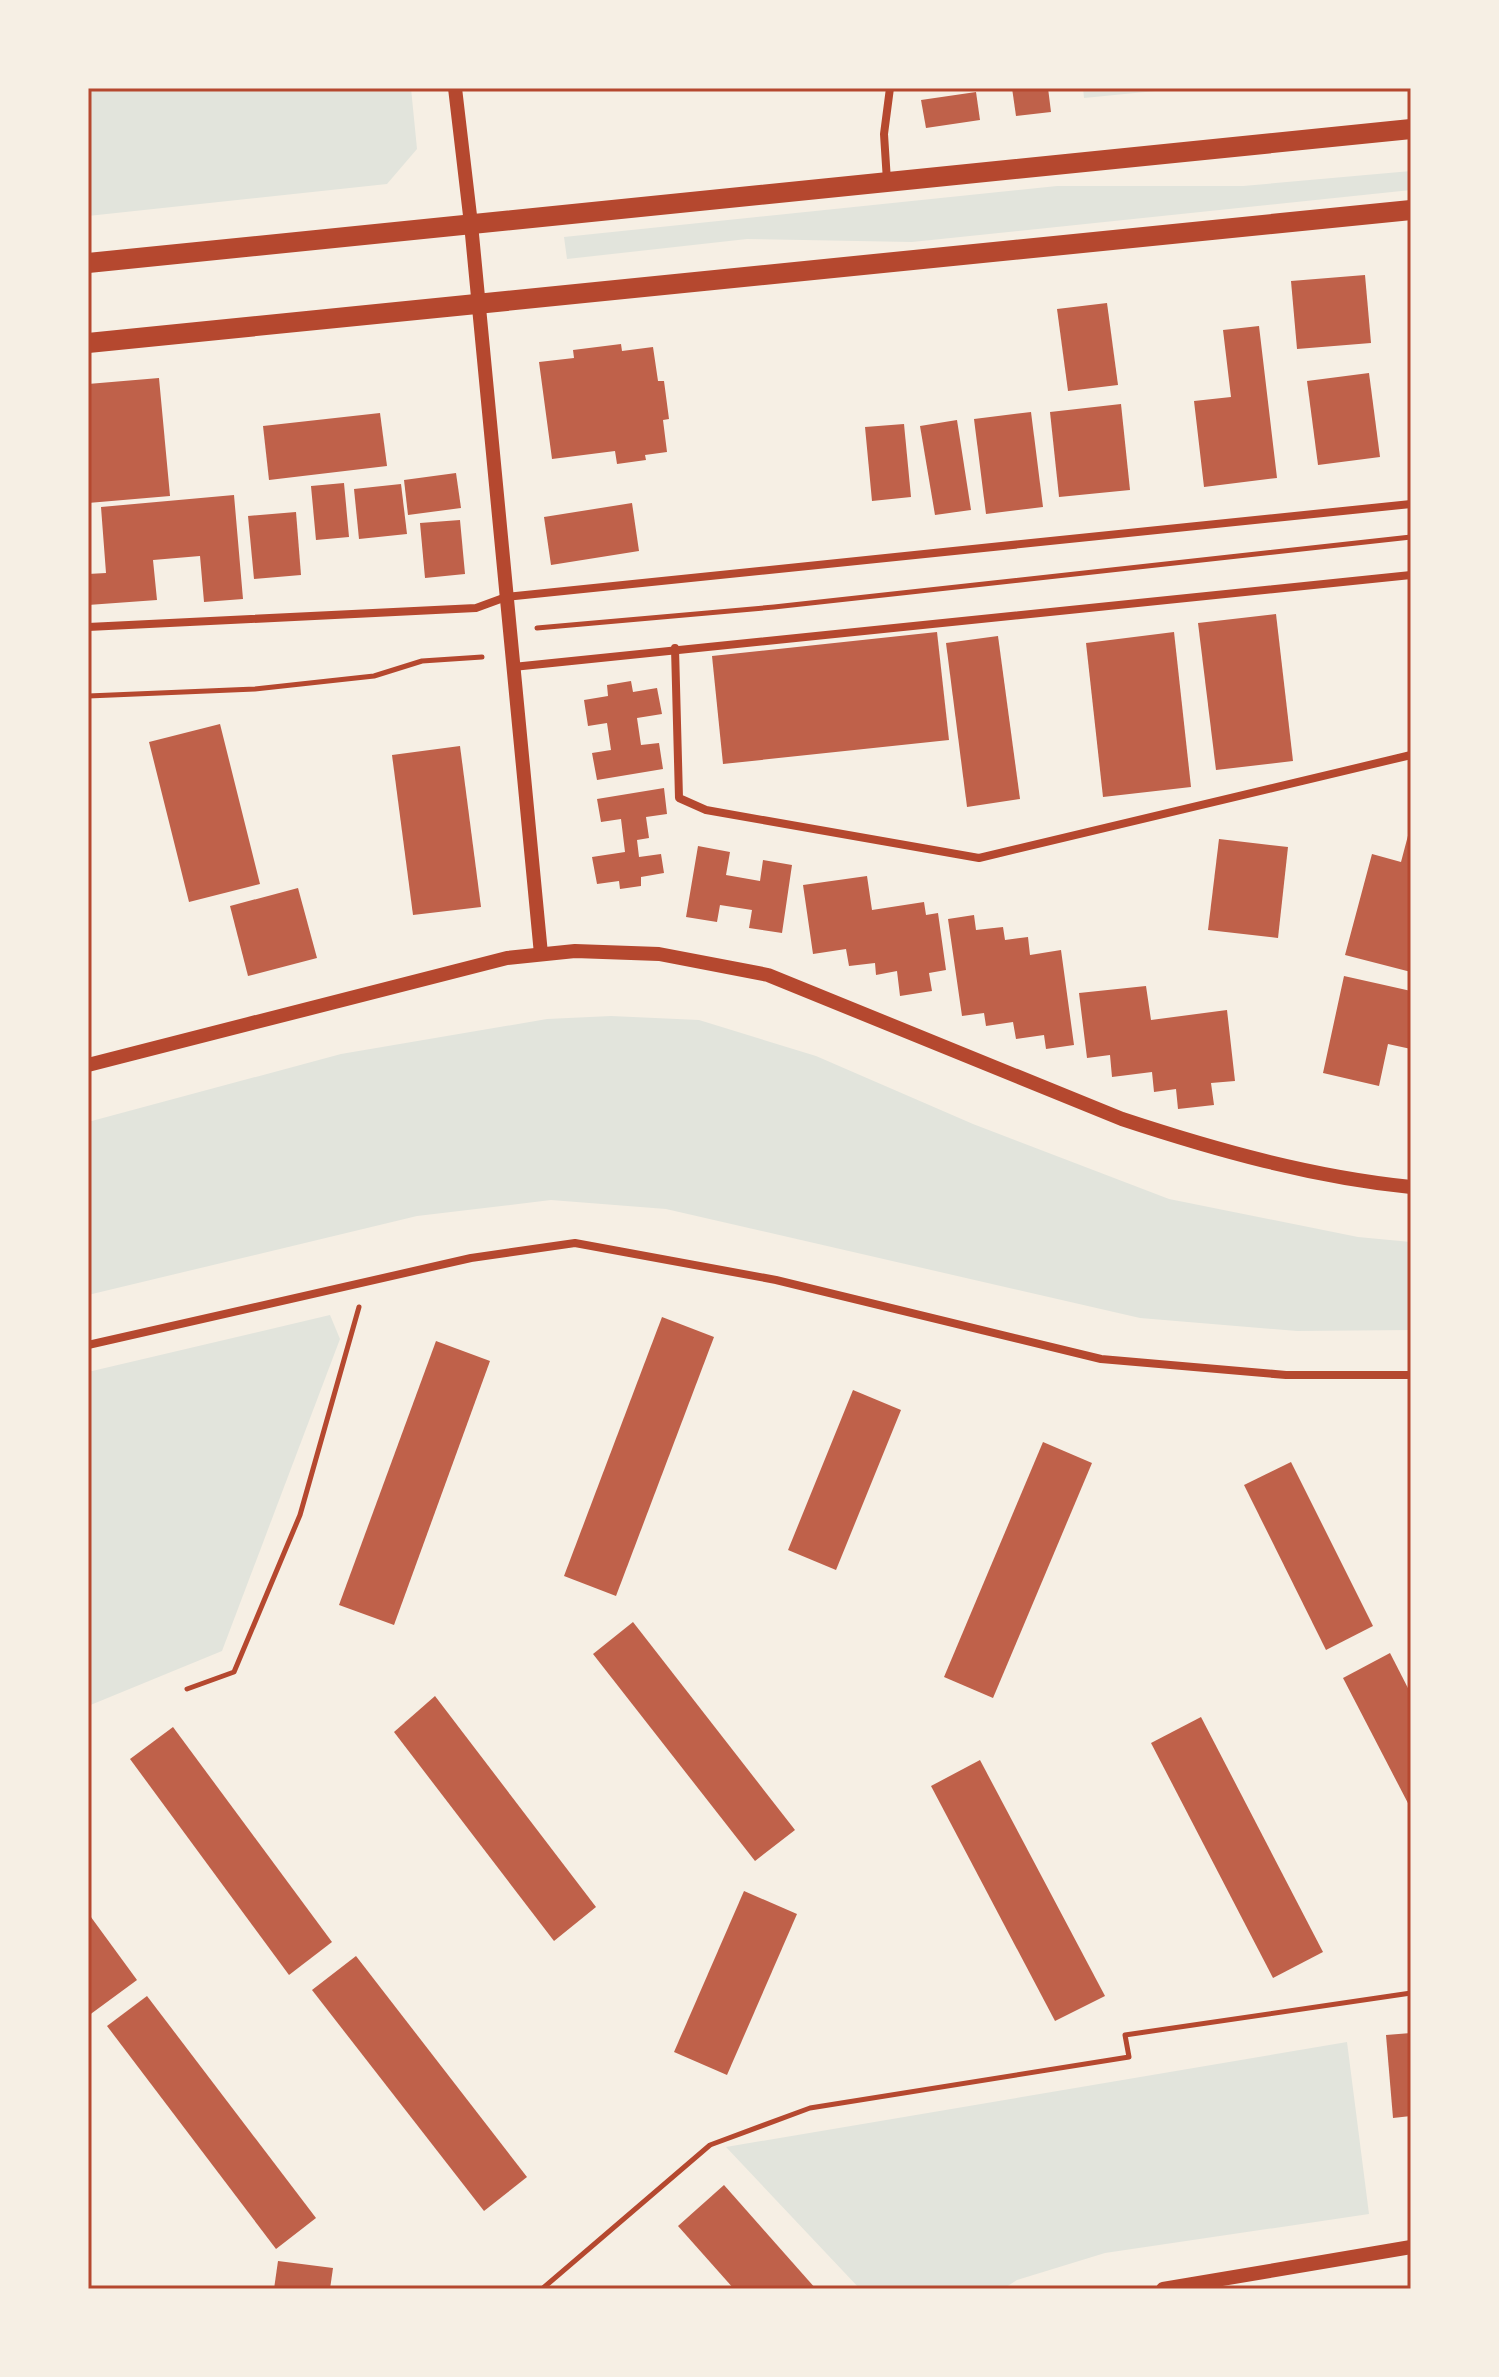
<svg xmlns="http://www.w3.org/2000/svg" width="1499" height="2377" font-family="Roboto,sans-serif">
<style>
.green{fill:#e2e4dc}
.building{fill:#bf614a}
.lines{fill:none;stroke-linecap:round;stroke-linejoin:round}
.path{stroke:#b5482f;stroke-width:5}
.minor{stroke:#b5482f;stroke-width:8}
.tertiary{stroke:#b5482f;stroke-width:14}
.primary{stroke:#b5482f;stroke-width:20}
.neatline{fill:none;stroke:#b5482f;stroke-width:3}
</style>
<rect width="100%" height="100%" fill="#f6efe4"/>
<g class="green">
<polygon points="88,88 411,88 417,149 387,184 88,216"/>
<polygon points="1083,88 1186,88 1084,98"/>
<polygon points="1411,171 1411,190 912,242 747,239 567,259 564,237 1057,186 1243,186"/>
<polygon points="611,1016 699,1020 816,1056 973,1124 1169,1199 1358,1237 1411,1242 1411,1330 1297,1331 1140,1318 666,1209 551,1200 417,1216 88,1295 88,1122 341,1054 547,1019"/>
<polygon points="330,1315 340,1339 222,1651 88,1706 88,1372"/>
<polygon points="1347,2042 1369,2214 1105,2253 1017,2280 1003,2289 860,2289 726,2147"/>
</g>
<g class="building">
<polygon points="1012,88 1048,88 1051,112 1016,116"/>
<polygon points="976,92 980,120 926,128 921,100"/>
<polygon points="1365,275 1371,343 1297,349 1291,281"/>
<polygon points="1107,303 1118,385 1068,391 1057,309"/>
<polygon points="1259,326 1277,478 1204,487 1194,401 1231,397 1223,330"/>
<polygon points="621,344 622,351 653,347 658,381 664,381 669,419 663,420 667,452 645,455 646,460 617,464 615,451 552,459 539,362 574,358 573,350"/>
<polygon points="1369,373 1380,457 1318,465 1307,381"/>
<polygon points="159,378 170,496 88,503 88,384"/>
<polygon points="1121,404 1130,490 1059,497 1050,412"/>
<polygon points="1031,412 1043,507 986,514 974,419"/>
<polygon points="380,413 387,466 269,480 263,426"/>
<polygon points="957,420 971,510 935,515 920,426"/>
<polygon points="904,424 911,497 872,501 865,427"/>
<polygon points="456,473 461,508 408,515 404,480"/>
<polygon points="344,483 349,537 316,540 311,486"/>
<polygon points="401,484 407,534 359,539 354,489"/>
<polygon points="234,495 243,599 204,602 200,556 153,560 157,600 88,605 88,574 106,573 101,507"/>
<polygon points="632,503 639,551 551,565 544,517"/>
<polygon points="296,512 301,575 254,579 248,516"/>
<polygon points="460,520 465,574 425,578 420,523"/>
<polygon points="1276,614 1293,761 1216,770 1198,623"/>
<polygon points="937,632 949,740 723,764 712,656"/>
<polygon points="1174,632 1191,787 1103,797 1086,643"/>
<polygon points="998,636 1020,799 967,807 946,643"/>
<polygon points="631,681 633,692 657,688 662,714 637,718 641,745 659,743 663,769 597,780 592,753 611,750 607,723 588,726 584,700 608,696 607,685"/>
<polygon points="220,724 260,884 189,902 149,742"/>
<polygon points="460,746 481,907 413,915 392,755"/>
<polygon points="664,788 667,814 646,817 649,838 637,840 639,857 661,854 664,873 641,877 641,886 620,889 619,881 597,884 592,857 625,852 621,819 601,822 597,799"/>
<polygon points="1410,828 1411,828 1411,972 1345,955 1372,854 1401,862"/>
<polygon points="1219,839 1288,847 1278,938 1208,930"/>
<polygon points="698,846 730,852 726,875 760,881 763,860 792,865 782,933 749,928 752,910 720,905 717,922 686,917"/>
<polygon points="867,876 872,910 924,902 926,915 938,913 946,970 929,973 932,991 900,996 897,971 876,975 875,963 849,966 846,949 813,954 803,885"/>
<polygon points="298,888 317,958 248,976 230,906"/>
<polygon points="974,915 976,930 1003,927 1005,940 1028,937 1030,955 1061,950 1074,1045 1046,1049 1044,1035 1016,1039 1013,1022 986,1026 984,1013 962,1016 948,919"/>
<polygon points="1344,976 1411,991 1411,1049 1388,1044 1379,1086 1323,1073"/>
<polygon points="1146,986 1151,1020 1227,1010 1235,1081 1211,1083 1214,1105 1178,1109 1176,1089 1154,1092 1152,1072 1112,1077 1110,1055 1087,1058 1079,993"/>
<polygon points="662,1317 714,1337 616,1596 564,1576"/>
<polygon points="436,1341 490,1361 394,1625 339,1605"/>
<polygon points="853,1390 901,1410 836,1570 788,1550"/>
<polygon points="1043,1442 1092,1463 993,1698 944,1677"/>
<polygon points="1291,1462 1373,1626 1326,1650 1244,1485"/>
<polygon points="633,1622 795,1830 755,1861 593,1654"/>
<polygon points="1390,1653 1411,1694 1411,1809 1343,1678"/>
<polygon points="435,1696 596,1907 554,1941 394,1732"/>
<polygon points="1201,1717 1323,1952 1273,1978 1151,1743"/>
<polygon points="173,1727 332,1942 289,1975 130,1759"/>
<polygon points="980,1760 1105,1996 1055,2021 931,1786"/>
<polygon points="744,1891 797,1914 727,2075 674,2052"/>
<polygon points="88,1913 137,1980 88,2016"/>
<polygon points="356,1956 527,2177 484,2211 312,1990"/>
<polygon points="147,1996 316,2218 276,2249 107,2026"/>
<polygon points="1411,2033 1411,2116 1393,2118 1386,2035"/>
<polygon points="724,2185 816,2289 734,2289 678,2226"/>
<polygon points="278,2261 333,2268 330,2289 274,2289"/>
</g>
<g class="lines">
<g class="path">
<polyline points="537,628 774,607 1411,537"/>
<polyline points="88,696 255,689 374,676 422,661 482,657"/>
<polyline points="187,1689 234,1672 300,1515 359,1307"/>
<polyline points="542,2289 710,2145 810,2108 1129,2057 1125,2035 1411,1993"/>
</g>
<g class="minor">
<polyline points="887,181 884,134 890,88"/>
<polyline points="88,627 476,608 506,597 1411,504"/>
<polyline points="675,648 679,798 706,810 979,858 1411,755"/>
<polyline points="513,667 1411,575"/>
<polyline points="88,1345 471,1258 575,1243 776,1280 1101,1359 1286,1375 1411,1375"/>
</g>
<g class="tertiary">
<polyline points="455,88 471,224 541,954"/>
<path d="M88,1065L507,958L575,951L659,954L768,975L1122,1119C1216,1150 1312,1177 1411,1187"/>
<polyline points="1163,2289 1411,2247"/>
</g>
<g class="primary">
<polyline points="88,263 1411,129"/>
<polyline points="88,343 1411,210"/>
</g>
</g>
<rect width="1499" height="2377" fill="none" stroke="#f6efe4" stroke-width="180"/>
<rect x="90" y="90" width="1319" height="2197" class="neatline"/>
</svg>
